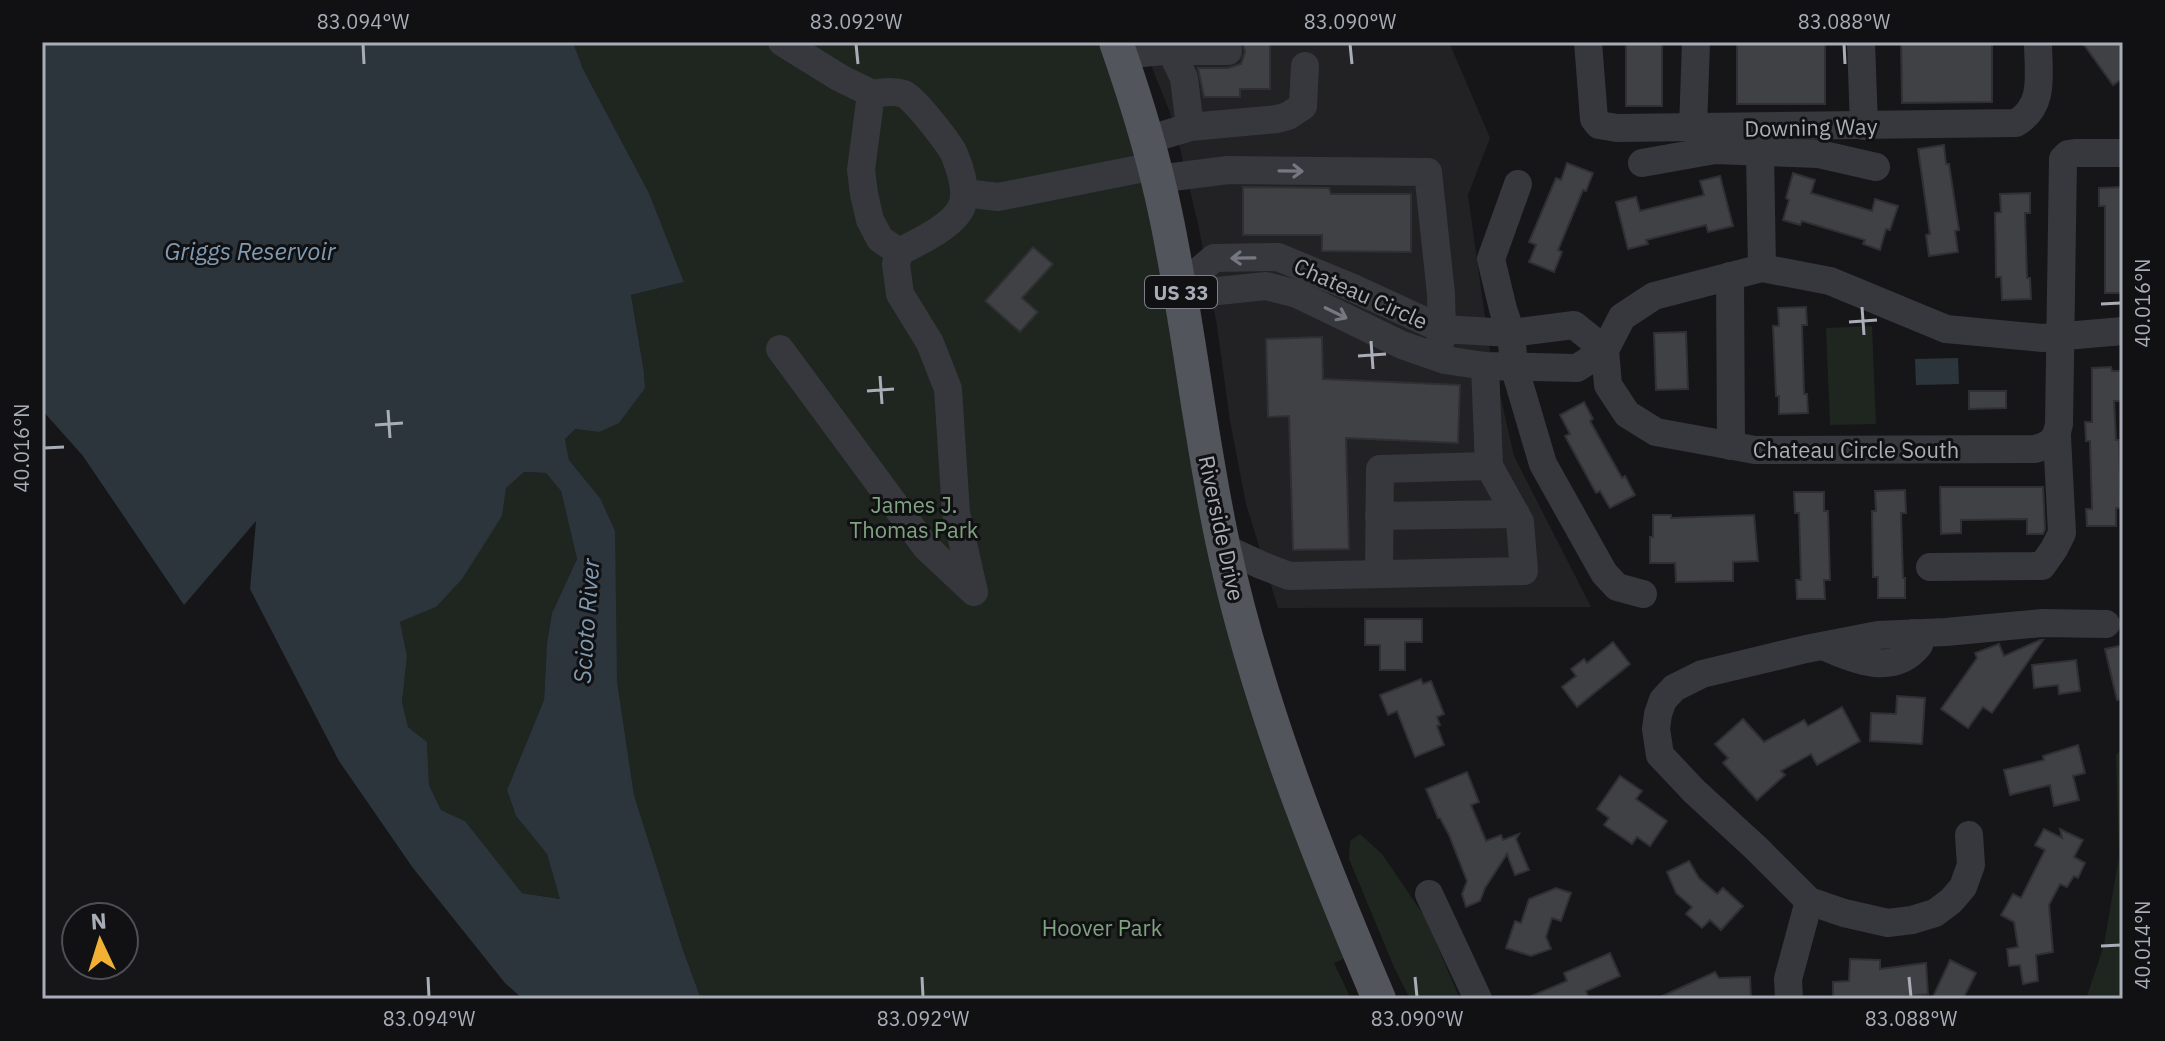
<svg xmlns="http://www.w3.org/2000/svg" width="2165" height="1041" font-family="'IBM Plex Sans',sans-serif">
<style>
.built{fill:#222225}
.green{fill:#1e261f}
.water{fill:#2c353c;fill-rule:evenodd}
.building{fill:#404145;stroke:#303034;stroke-width:2}
.lines{fill:none;stroke-linecap:round;stroke-linejoin:round}
.minor{stroke:#37383d;stroke-width:28}
.major{stroke:#53555c;stroke-width:34}
.oneway{stroke:#757881}
.ticks{fill:none;stroke:#a8adb8;stroke-width:3}
.labels{text-anchor:middle;dominant-baseline:central;stroke-width:6;stroke-linejoin:round;paint-order:stroke}
.shield{fill:#111113;stroke:#7b7e86;stroke-width:2}
.shield-label{font-size:20px;font-weight:bold;fill:#a8adb8}
.street-label{font-size:22px;fill:#a8adb8;stroke:#111113}
.park-label{font-size:22px;fill:#7fa381;stroke:#111113}
.water-label{font-size:24px;font-style:italic;fill:#7f9bb3;stroke:#111113}
.neatline{fill:none;stroke:#a8adb8;stroke-width:3}
.ticks-label{font-size:20px;text-anchor:middle;fill:#a8adb8}
</style>
<rect width="100%" height="100%" fill="#161618"/>
<polygon class="built" points="1142,42 1449,42 1490,138 1468,195 1489,346 1514,456 1591,607 1278,608 1246,504 1230,421 1217,326 1199,228 1174,123"/>
<g class="green">
<polygon points="573,42 1116,42 1207,460 1359,952 1334,963 1351,999 701,999 683,950 634,795 617,681 600,498 569,460 565,439 574,429 599,432 645,388 644,372 631,295 684,282 649,193 583,69"/>
<polygon points="1872,326 1876,424 1830,425 1826,328"/>
<polygon points="524,472 546,473 561,491 577,559 552,613 547,643 544,700 507,790 516,816 547,854 561,899 522,893 465,821 441,810 429,785 427,742 408,727 402,702 407,656 400,622 436,607 502,516 505,488"/>
<polygon points="2123,748 2123,999 2086,999 2104,945 2119,856 2116,755"/>
<polygon points="1360,834 1382,854 1425,917 1460,999 1410,999 1394,967 1349,859 1350,841"/>
</g>
<g class="water">
<path d="M42,42H573L583,69L649,193L684,282L631,295L644,372L645,388L619,423L599,432L575,429L565,439L569,460L600,498L615,531L617,681L634,795L683,950L701,999H523L505,983L413,868L339,761L250,589L256,521L184,605L83,456L42,410ZM524,472L546,473L561,491L577,559L552,613L547,643L544,700L507,790L516,816L547,854L560,899L522,893L465,821L441,810L429,785L427,742L408,727L402,702L407,656L400,622L436,607L462,579L502,516L506,488Z"/>
<polygon points="1958,358 1959,384 1916,385 1915,359"/>
</g>
<g class="building">
<polygon points="1242,42 1270,42 1270,89 1240,89 1240,97 1204,97 1198,68 1228,68 1241,64 1245,52"/>
<rect x="1626" y="42" width="36" height="64"/>
<rect x="1737" y="42" width="88" height="62"/>
<polygon points="1901,42 1992,42 1992,102 1902,103"/>
<polygon points="2082,42 2123,42 2123,78 2113,85"/>
<polygon points="1944,145 1946,164 1949,164 1959,230 1955,231 1958,252 1929,256 1926,235 1930,234 1918,149"/>
<polygon points="1567,163 1593,173 1586,191 1583,190 1558,250 1562,252 1554,272 1529,262 1536,245 1529,242 1556,178 1561,180"/>
<polygon points="1793,173 1815,180 1811,193 1872,211 1875,199 1898,206 1890,230 1886,229 1880,250 1863,244 1865,240 1802,221 1800,225 1783,220 1789,200 1786,198"/>
<polygon points="1720,176 1733,226 1708,232 1706,225 1646,240 1648,244 1628,249 1616,202 1636,197 1640,211 1704,195 1700,181"/>
<polygon points="1243,187 1329,188 1331,194 1411,194 1411,252 1322,251 1322,235 1243,235"/>
<polygon points="2123,187 2123,293 2105,293 2105,206 2099,206 2099,188"/>
<polygon points="2030,193 2030,213 2025,213 2027,278 2030,278 2031,299 2002,300 2001,277 1996,277 1995,213 2001,212 2000,194"/>
<polygon points="1033,247 1053,264 1022,298 1038,312 1020,332 985,301"/>
<polygon points="1806,307 1807,325 1802,325 1804,394 1807,394 1808,413 1779,414 1779,396 1776,396 1773,326 1779,326 1778,308"/>
<polygon points="1686,332 1688,389 1656,390 1654,333"/>
<polygon points="1322,337 1323,379 1460,385 1458,443 1346,438 1349,549 1293,550 1289,416 1268,417 1266,339"/>
<polygon points="2111,367 2112,371 2123,371 2123,401 2114,401 2116,440 2119,440 2121,508 2116,508 2116,526 2087,526 2086,509 2092,509 2090,441 2086,441 2085,422 2092,422 2092,368"/>
<polygon points="1969,391 2006,391 2006,408 1969,409"/>
<polygon points="1584,402 1593,419 1590,421 1622,478 1625,476 1635,495 1610,508 1600,491 1596,493 1565,436 1570,434 1560,415"/>
<polygon points="1940,487 2043,487 2045,529 2043,534 2027,534 2027,519 1961,520 1961,533 1941,534"/>
<polygon points="1905,490 1906,513 1901,513 1903,578 1905,578 1905,598 1878,598 1878,577 1873,577 1872,511 1876,511 1875,491"/>
<polygon points="1794,492 1824,492 1824,511 1828,511 1830,580 1824,580 1825,599 1797,599 1796,580 1801,580 1799,513 1795,513"/>
<polygon points="1653,515 1671,515 1671,518 1754,515 1758,561 1733,562 1733,581 1676,582 1675,563 1650,563 1650,537 1653,537"/>
<polygon points="1365,619 1422,619 1422,642 1405,642 1405,670 1380,670 1380,645 1365,645"/>
<polygon points="2040,640 2043,640 1992,713 1983,707 1968,728 1941,709 1977,658 1975,653 1999,644 2004,656"/>
<polygon points="1613,642 1630,664 1577,707 1562,687 1576,676 1571,669 1584,659 1587,663"/>
<polygon points="2123,645 2123,699 2117,700 2105,649"/>
<polygon points="2076,660 2080,691 2059,694 2058,685 2034,688 2032,665"/>
<polygon points="1421,679 1423,684 1431,681 1444,714 1437,717 1440,725 1437,726 1444,745 1415,757 1397,711 1388,715 1380,695"/>
<polygon points="1897,696 1925,698 1922,744 1870,741 1871,713 1896,714"/>
<polygon points="1842,707 1860,741 1817,765 1811,754 1781,771 1785,775 1757,800 1723,763 1728,758 1715,744 1743,719 1764,742 1804,720 1808,726"/>
<polygon points="2078,745 2085,773 2073,776 2079,800 2054,806 2050,785 2010,795 2004,770 2044,760 2043,756"/>
<polygon points="1467,772 1479,802 1471,805 1486,841 1501,835 1503,840 1519,834 1516,839 1529,870 1515,875 1507,854 1485,888 1480,901 1466,907 1462,894 1467,881 1449,835 1440,818 1438,818 1426,789"/>
<polygon points="1620,776 1642,791 1636,799 1667,821 1650,846 1637,837 1632,844 1604,825 1609,818 1597,809"/>
<polygon points="2044,829 2062,838 2060,829 2083,840 2074,857 2085,863 2078,878 2074,876 2067,887 2060,884 2049,905 2053,952 2036,955 2038,981 2023,984 2020,965 2009,966 2007,949 2018,947 2014,922 2001,915 2013,894 2021,898 2045,850 2035,845"/>
<polygon points="1689,861 1699,878 1717,894 1723,888 1743,906 1721,930 1710,920 1702,928 1686,914 1692,907 1676,893 1667,872"/>
<polygon points="1556,888 1571,893 1561,921 1552,918 1546,937 1551,949 1531,956 1506,948 1515,921 1521,923 1529,899"/>
<polygon points="1610,953 1620,976 1586,991 1589,999 1524,999 1567,981 1564,973"/>
<polygon points="1850,959 1880,960 1880,969 1926,963 1928,994 1880,999 1833,999 1833,982 1849,981"/>
<polygon points="1950,960 1976,973 1963,999 1932,999"/>
<polygon points="1715,972 1719,978 1750,977 1751,999 1656,999"/>
</g>
<g class="lines">
<g class="minor">
<polyline points="782,42 840,78 873,94"/>
<path d="M1588,42L1594,119L1599,125L1617,128L2016,123C2046,105 2038,73 2038,42"/>
<polyline points="1861,42 1864,126"/>
<polyline points="1171,51 1184,78 1190,127"/>
<polyline points="1121,55 1164,51 1228,51"/>
<polyline points="1693,128 1696,42"/>
<polyline points="1147,140 1190,127 1277,119 1288,116 1303,106 1305,66"/>
<polyline points="1760,152 1762,268"/>
<polyline points="1642,163 1715,150 1819,154 1876,167"/>
<polyline points="1157,179 1228,170 1428,172 1441,294 1442,329 1440,343"/>
<polyline points="1518,184 1491,259 1503,309 1511,333 1514,366 1543,464 1604,573 1617,587 1643,594"/>
<polyline points="965,193 998,197 1154,166"/>
<polyline points="1730,276 1731,446"/>
<polyline points="1180,287 1218,291 1266,286 1297,294 1402,345 1445,360 1485,366 1577,368 1605,350 1622,317 1654,296 1762,268 1830,281 1946,329 2042,338 2123,331"/>
<polyline points="1180,287 1214,258 1278,257 1353,288 1442,329 1511,333 1574,325 1605,350"/>
<path d="M780,349L926,547L974,592L956,513L948,389L930,343L900,294L896,264L899,252C918,242 948,229 960,210C969,195 961,171 955,156C951,145 914,98 904,94C895,91 883,92 873,94L870,101L861,170L864,194L870,220L880,239L899,252"/>
<path d="M1605,350L1608,385L1627,414L1656,432L1755,450L2035,449C2051,445 2056,440 2059,424L2063,159L2068,154L2075,153H2123"/>
<polyline points="1379,516 1516,514"/>
<polyline points="1224,548 1261,565 1289,576 1524,571 1520,522 1489,466 1485,366"/>
<polyline points="1930,567 2042,566 2054,549 2062,533 2057,437"/>
<polyline points="1379,574 1380,469 1489,466"/>
<path d="M1823,646C1854,660 1894,677 1919,645L1914,633"/>
<polyline points="1969,835 1971,865 1963,887 1951,901 1935,913 1912,920 1888,923 1844,913 1809,901 1756,848 1694,791 1660,755 1656,729 1658,714 1663,700 1674,688 1702,674 1806,649 1878,635 1946,632 2042,623 2106,624"/>
<polyline points="1429,894 1478,999"/>
<polyline points="1789,999 1788,979 1809,901"/>
</g>
<path class="major" d="M1116,42C1136,99 1154,157 1166,216C1189,326 1200,439 1224,549C1258,704 1317,853 1379,999"/>
</g>
<defs><path id="oneway-shaft" d="M-6 0H5M1.5-3L5.5 0L1.5 3" fill="none" stroke-width="1.6" stroke-linecap="round" stroke-linejoin="round" transform="scale(2)"/></defs>
<g class="oneway">
<use href="#oneway-shaft" transform="translate(1291 171) rotate(1)"/>
<use href="#oneway-shaft" transform="translate(1243 258) rotate(179)"/>
<use href="#oneway-shaft" transform="translate(1336 313) rotate(26)"/>
</g>
<path class="ticks" d="M363,44L364,64M856,44L858,64M1350,44L1352,64M1844,44L1845,64M2101,304L2121,303M1862,307L1864,335M1849,322L1877,320M1371,341L1373,369M1358,356L1386,354M880,376L882,404M867,391L894,389M388,410L390,438M375,425L403,423M44,448L64,447M2101,946L2121,945M428,977L429,997M922,977L923,997M1415,977L1417,997M1909,977L1911,997"/>
<g class="labels">
<rect class="shield" x="1145" y="276" width="72" height="32" rx="6"/>
<g class="shield-label">
<text x="1181" y="292">US 33</text>
</g>
<g class="street-label">
<text transform="translate(1811 127) rotate(-1)">Downing Way</text>
<text transform="translate(1361 293) rotate(24)">Chateau Circle</text>
<text x="1856" y="449">Chateau Circle South</text>
<text transform="translate(1222 528) rotate(78)">Riverside Drive</text>
</g>
<g class="park-label">
<text x="914" y="504">James J.<tspan x="914" dy="25">Thomas Park</tspan></text>
<text x="1102" y="927">Hoover Park</text>
</g>
<g class="water-label">
<text x="250" y="251">Griggs Reservoir</text>
<text transform="translate(586 621) rotate(-86)">Scioto River</text>
</g>
</g>
<rect width="2165" height="1041" fill="none" stroke="#111113" stroke-width="88"/>
<g transform="translate(100 941) rotate(356)"><circle r="38" fill="#111113" stroke="#4d4f55" stroke-width="2"/>
<path d="M0-6L14 30L0 20L-14 30Z" fill="#f2b134"/>
<text y="-12" font-size="22" font-weight="bold" text-anchor="middle" fill="#a8adb8">N</text>
</g>
<rect x="44" y="44" width="2077" height="953" class="neatline"/>
<g class="ticks-label">
<text x="363" y="29">83.094°W</text>
<text x="856" y="29">83.092°W</text>
<text x="1350" y="29">83.090°W</text>
<text x="1844" y="29">83.088°W</text>
<text transform="translate(2143 303) rotate(-90)" y="7">40.016°N</text>
<text transform="translate(22 448) rotate(-90)" y="7">40.016°N</text>
<text transform="translate(2143 945) rotate(-90)" y="7">40.014°N</text>
<text x="429" y="1026">83.094°W</text>
<text x="923" y="1026">83.092°W</text>
<text x="1417" y="1026">83.090°W</text>
<text x="1911" y="1026">83.088°W</text>
</g>
</svg>
